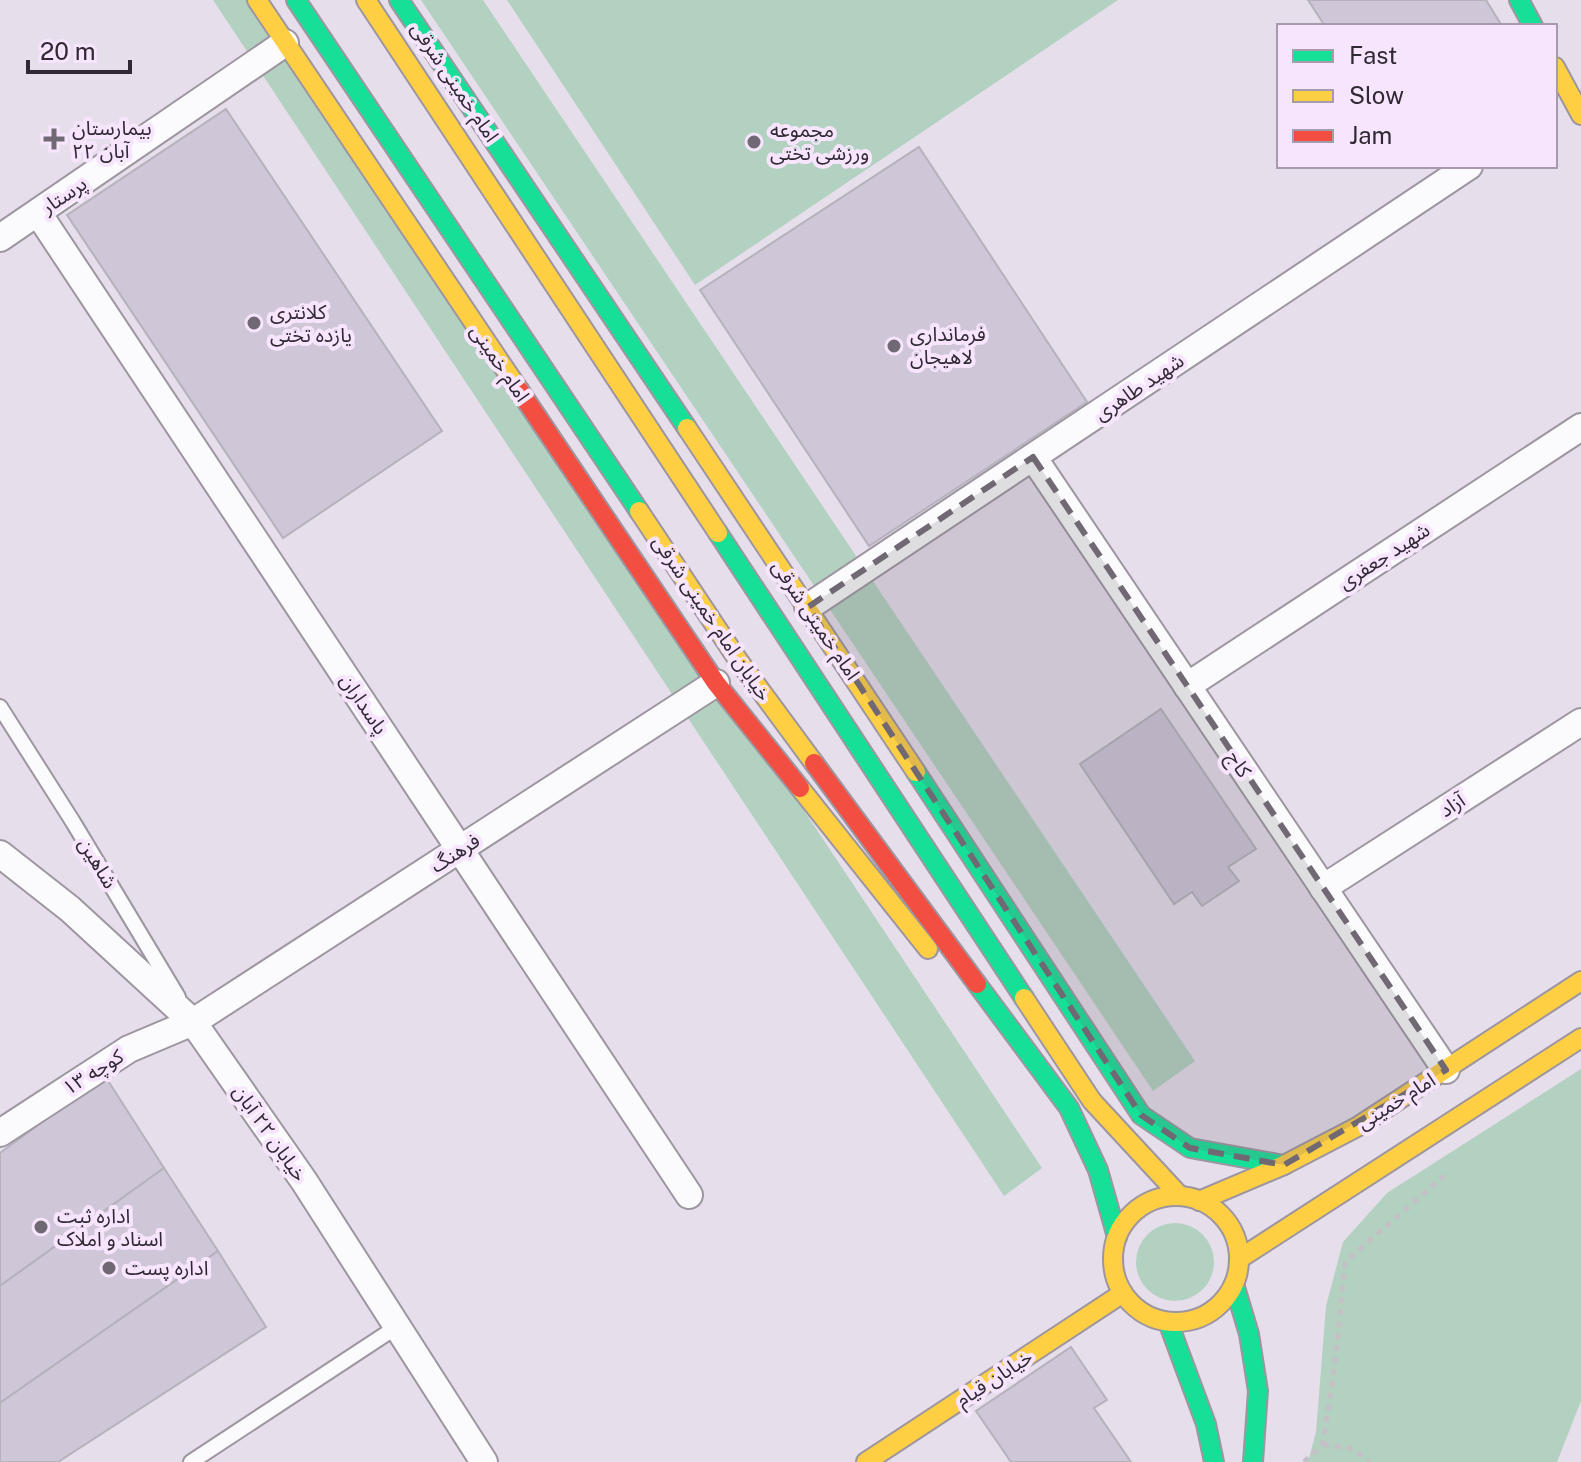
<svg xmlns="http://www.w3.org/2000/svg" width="1581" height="1462" font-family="'Public Sans','Noto Sans Arabic',sans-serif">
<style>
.green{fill:#b3d1c1}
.building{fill:#cfc6d8;stroke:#b7b1bc;stroke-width:2}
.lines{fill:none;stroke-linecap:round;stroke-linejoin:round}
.lane-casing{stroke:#9d96a0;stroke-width:18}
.street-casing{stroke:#9d96a0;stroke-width:30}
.fast-casing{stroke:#9d96a0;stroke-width:22}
.slow-casing{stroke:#9d96a0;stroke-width:22}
.jam-casing{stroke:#9d96a0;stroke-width:22}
.path{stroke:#c4c0c6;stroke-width:5;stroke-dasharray:6 6;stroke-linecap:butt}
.lane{stroke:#fbfafc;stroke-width:14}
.street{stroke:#fbfafc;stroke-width:26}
.fast{stroke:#16e098;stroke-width:18}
.slow{stroke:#ffcf43;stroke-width:18}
.jam{stroke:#f24e42;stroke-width:18}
.marked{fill:#706873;fill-opacity:0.2;stroke:#706873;stroke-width:6;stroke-dasharray:16 10;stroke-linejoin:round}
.poi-dot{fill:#706873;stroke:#f7e5fe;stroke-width:3}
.labels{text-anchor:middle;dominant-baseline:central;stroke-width:8;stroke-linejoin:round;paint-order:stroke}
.street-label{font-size:20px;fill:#302933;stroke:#f7e5fe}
.poi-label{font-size:20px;fill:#302933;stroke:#f7e5fe;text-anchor:start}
</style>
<rect width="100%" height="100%" fill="#e7deeb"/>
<g class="green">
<polygon points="213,0 264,0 1042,1168 1004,1196"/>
<polygon points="421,0 483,0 1195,1061 1153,1091"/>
<polygon points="507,0 1118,0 695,285"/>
<polygon points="1581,1069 1581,1401 1557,1462 1308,1462 1316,1432 1326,1306 1343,1242 1387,1193"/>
<circle cx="1175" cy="1262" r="39"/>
</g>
<g class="building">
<polygon points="1308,0 1486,0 1502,26 1325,26"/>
<polygon points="226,109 442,431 283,538 67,215"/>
<polygon points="919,147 1087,402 869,546 700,290"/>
<polygon points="1161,709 1256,849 1228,867 1239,881 1202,906 1192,892 1174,904 1080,764"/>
<polygon points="105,1076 164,1168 0,1286 0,1153"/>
<polygon points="164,1168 218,1251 0,1403 0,1286"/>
<polygon points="218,1251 266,1327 58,1462 0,1462 0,1403"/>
<polygon points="1071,1347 1107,1400 1094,1408 1131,1462 1011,1462 976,1411"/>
</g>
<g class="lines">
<defs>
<g id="lane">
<polyline points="0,707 73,822 178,997"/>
<polyline points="191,1462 398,1326"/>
</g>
<g id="street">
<polyline points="38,213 689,1195"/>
<polyline points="0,238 285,43"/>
<polyline points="1033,457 1446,1070"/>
<polyline points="808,607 1469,166"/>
<polyline points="1187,686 1581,427"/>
<polyline points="0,854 70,909 193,1022 304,1181 484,1462"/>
<polyline points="1323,888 1581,722"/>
<polyline points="0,1133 129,1049 193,1022 716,683"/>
</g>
<g id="fast">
<polyline points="296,0 639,511"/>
<polyline points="399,0 687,428"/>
<polyline points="1519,0 1533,26"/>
<polyline points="718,533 1024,998"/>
<polyline points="916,772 1141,1115 1190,1148 1284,1165"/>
<polyline points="977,984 1069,1108 1098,1170 1117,1237"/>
<polyline points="1234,1284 1249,1334 1258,1391 1253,1462"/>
<polyline points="1168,1322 1206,1424 1214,1462"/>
</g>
<g id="slow">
<polyline points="257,0 519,390"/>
<polyline points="366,0 718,533"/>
<polyline points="1555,67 1581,115"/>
<polyline points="687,428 916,772"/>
<polyline points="639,511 738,660 814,763"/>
<polyline points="800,788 928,949"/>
<polyline points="1024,998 1092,1101 1180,1196"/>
<circle cx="1176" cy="1259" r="63"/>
<polyline points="1199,1201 1284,1165 1357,1127 1581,981"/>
<polyline points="1239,1259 1581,1038"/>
<polyline points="866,1462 1123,1293"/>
</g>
<g id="jam">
<polyline points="519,390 716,683 800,788"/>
<polyline points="814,763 977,984"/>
</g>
</defs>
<use href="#lane" class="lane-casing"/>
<use href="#street" class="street-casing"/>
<use href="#fast" class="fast-casing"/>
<use href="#slow" class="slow-casing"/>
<use href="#jam" class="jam-casing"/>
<g class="path">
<polyline points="1323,1444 1353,1449 1369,1462"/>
<polyline points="1304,1462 1323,1444 1335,1364 1345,1262 1444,1176"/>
</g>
<use href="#lane" class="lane"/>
<use href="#street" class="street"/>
<use href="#fast" class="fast"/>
<use href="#slow" class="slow"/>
<use href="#jam" class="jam"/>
</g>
<path class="marked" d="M1033,457L1446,1070L1284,1165L1190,1148L1141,1115L808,607Z"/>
<g class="poi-dot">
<path d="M50 127h8v8h8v8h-8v8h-8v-8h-8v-8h8z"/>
<circle cx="754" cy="142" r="8"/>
<circle cx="254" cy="323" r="8"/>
<circle cx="894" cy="346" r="8"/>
<circle cx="41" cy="1227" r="8"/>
<circle cx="109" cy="1268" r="8"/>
</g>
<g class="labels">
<g class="street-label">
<text transform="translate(455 82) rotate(56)">امام خمینی شرقی</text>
<text transform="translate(64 195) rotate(-34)">پرستار</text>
<text transform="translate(500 363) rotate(56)">امام خمینی</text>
<text transform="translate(1139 387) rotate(-34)">شهید طاهری</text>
<text transform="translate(1384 556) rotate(-33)">شهید جعفری</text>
<text transform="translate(712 618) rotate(56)">خیابان امام خمینی شرقی</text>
<text transform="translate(816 620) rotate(56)">امام خمینی شرقی</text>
<text transform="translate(364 704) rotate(56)">پاسداران</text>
<text transform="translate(1239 764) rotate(56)">کاج</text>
<text transform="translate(1452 805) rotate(-33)">آزاد</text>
<text transform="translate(455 853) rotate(-33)">فرهنگ</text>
<text transform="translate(98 863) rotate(59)">شاهین</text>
<text transform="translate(93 1072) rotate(-32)">کوچه ۱۳</text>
<text transform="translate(1396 1101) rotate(-32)">امام خمینی</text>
<text transform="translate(270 1133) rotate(55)">خیابان ۲۲ آبان</text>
<text transform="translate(994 1378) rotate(-33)">خیابان قیام</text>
</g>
<g class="poi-label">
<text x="72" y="128">بیمارستان<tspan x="72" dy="23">۲۲ آبان</tspan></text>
<text x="770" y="130">مجموعه<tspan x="770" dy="23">ورزشی تختی</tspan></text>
<text x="270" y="312">کلانتری<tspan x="270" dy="23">یازده تختی</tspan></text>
<text x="910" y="334">فرمانداری<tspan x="910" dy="23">لاهیجان</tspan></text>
<text x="57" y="1216">اداره ثبت<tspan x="57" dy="23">اسناد و املاک</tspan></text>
<text x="125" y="1268">اداره پست</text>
</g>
</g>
<rect x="1277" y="24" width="280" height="144" fill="#f7e5fe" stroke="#a79aad" stroke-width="2"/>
<rect x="1293" y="50" width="40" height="12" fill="#16e098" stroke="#a79aad" stroke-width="2"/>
<text x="1349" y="64" font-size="24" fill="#302933">Fast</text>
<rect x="1293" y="90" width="40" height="12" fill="#ffcf43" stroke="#a79aad" stroke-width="2"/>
<text x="1349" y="104" font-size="24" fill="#302933">Slow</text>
<rect x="1293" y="130" width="40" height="12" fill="#f24e42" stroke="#a79aad" stroke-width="2"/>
<text x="1349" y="144" font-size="24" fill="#302933">Jam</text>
<path d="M28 60v12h102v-12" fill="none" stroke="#302933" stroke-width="4"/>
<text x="40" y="60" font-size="24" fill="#302933" stroke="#f7e5fe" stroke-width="6" paint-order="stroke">20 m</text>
</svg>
